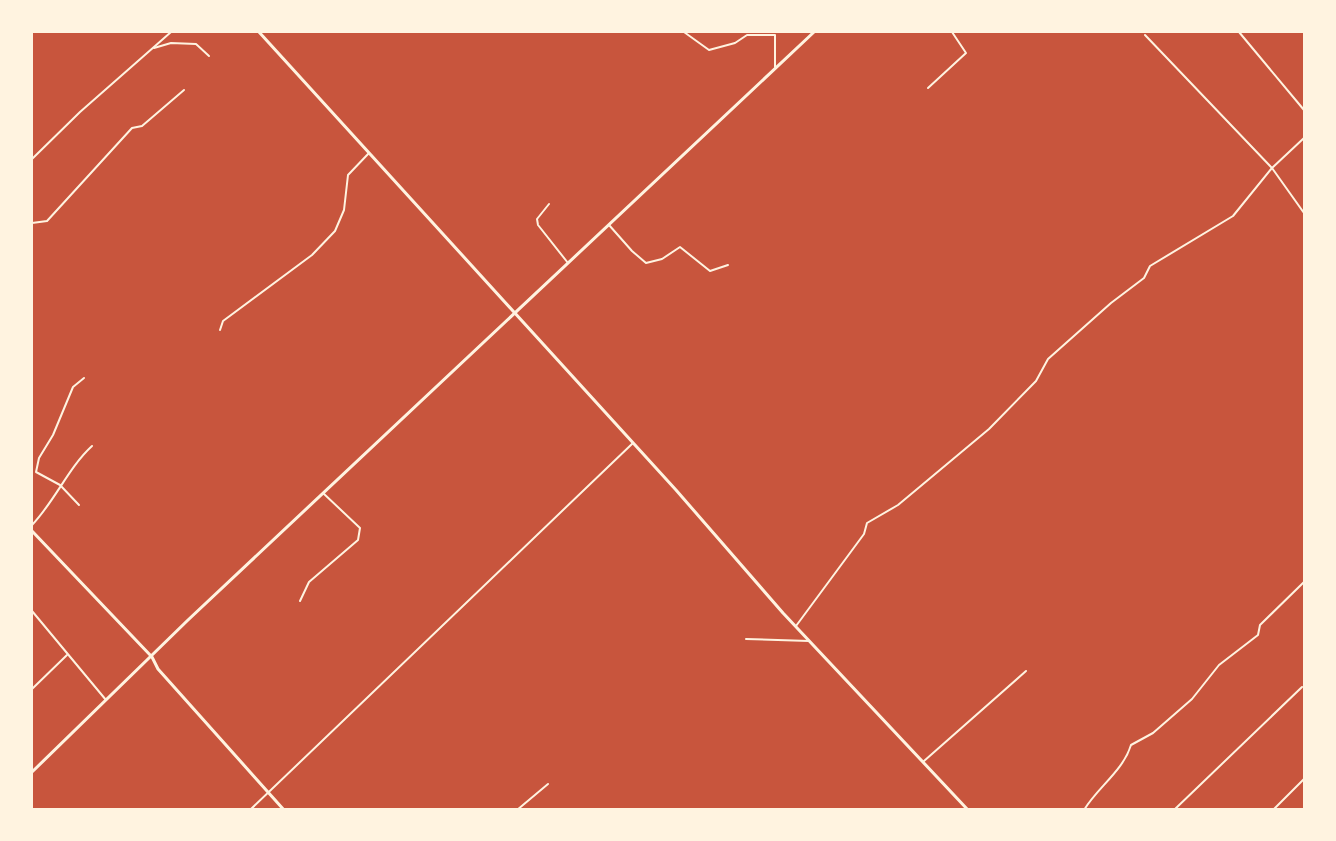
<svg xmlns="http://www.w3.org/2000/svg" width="1336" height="841" font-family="'Roboto Condensed',sans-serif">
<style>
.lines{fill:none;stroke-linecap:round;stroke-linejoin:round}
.minor{stroke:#fff3e0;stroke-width:2}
.tertiary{stroke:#fff3e0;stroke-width:3}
</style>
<rect width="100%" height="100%" fill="#c8553d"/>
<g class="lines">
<g class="minor">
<polyline points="684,32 709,50 735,43 747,35 775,35 775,67"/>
<polyline points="1239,32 1304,110"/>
<polyline points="1145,35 1272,168 1304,213"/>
<polyline points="154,48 171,43 196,44 209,56"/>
<polyline points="928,88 966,53 952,32"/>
<polyline points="32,159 80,112 171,32"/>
<polyline points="549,204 537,219 538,225 568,263"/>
<polyline points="32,223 47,221 132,128 142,126 184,90"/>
<polyline points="609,225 632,251 646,263 662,259 680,247 710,271 728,265"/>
<polyline points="220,330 223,321 312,255 335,231 344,210 348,175 369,153"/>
<polyline points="79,505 60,485 36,472 39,458 53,435 73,387 84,378"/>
<path d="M32,525C55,501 68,468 92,446"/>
<polyline points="300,601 309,582 358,540 360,528 323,493"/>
<polyline points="32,611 106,700"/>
<polyline points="796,626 864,534 867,523 898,505 989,429 1036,381 1048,359 1111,303 1144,278 1150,266 1233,216 1272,168 1304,138"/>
<polyline points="746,639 809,641"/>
<polyline points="32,689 67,655"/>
<polyline points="924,761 1026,671"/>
<polyline points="250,810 633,443"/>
<polyline points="517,810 548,784"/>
<path d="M1084,810C1098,787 1123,771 1131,745L1153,733L1192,699L1219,665L1258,635L1260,625L1304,582"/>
<polyline points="1174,810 1302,687"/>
<polyline points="1273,810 1304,779"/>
</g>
<g class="tertiary">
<polyline points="259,32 676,490 783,613 968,810"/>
<polyline points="32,531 152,657 158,669 284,810"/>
<polyline points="32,772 188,620 814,32"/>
</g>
</g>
<rect width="1336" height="841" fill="none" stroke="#fff3e0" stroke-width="66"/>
</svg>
